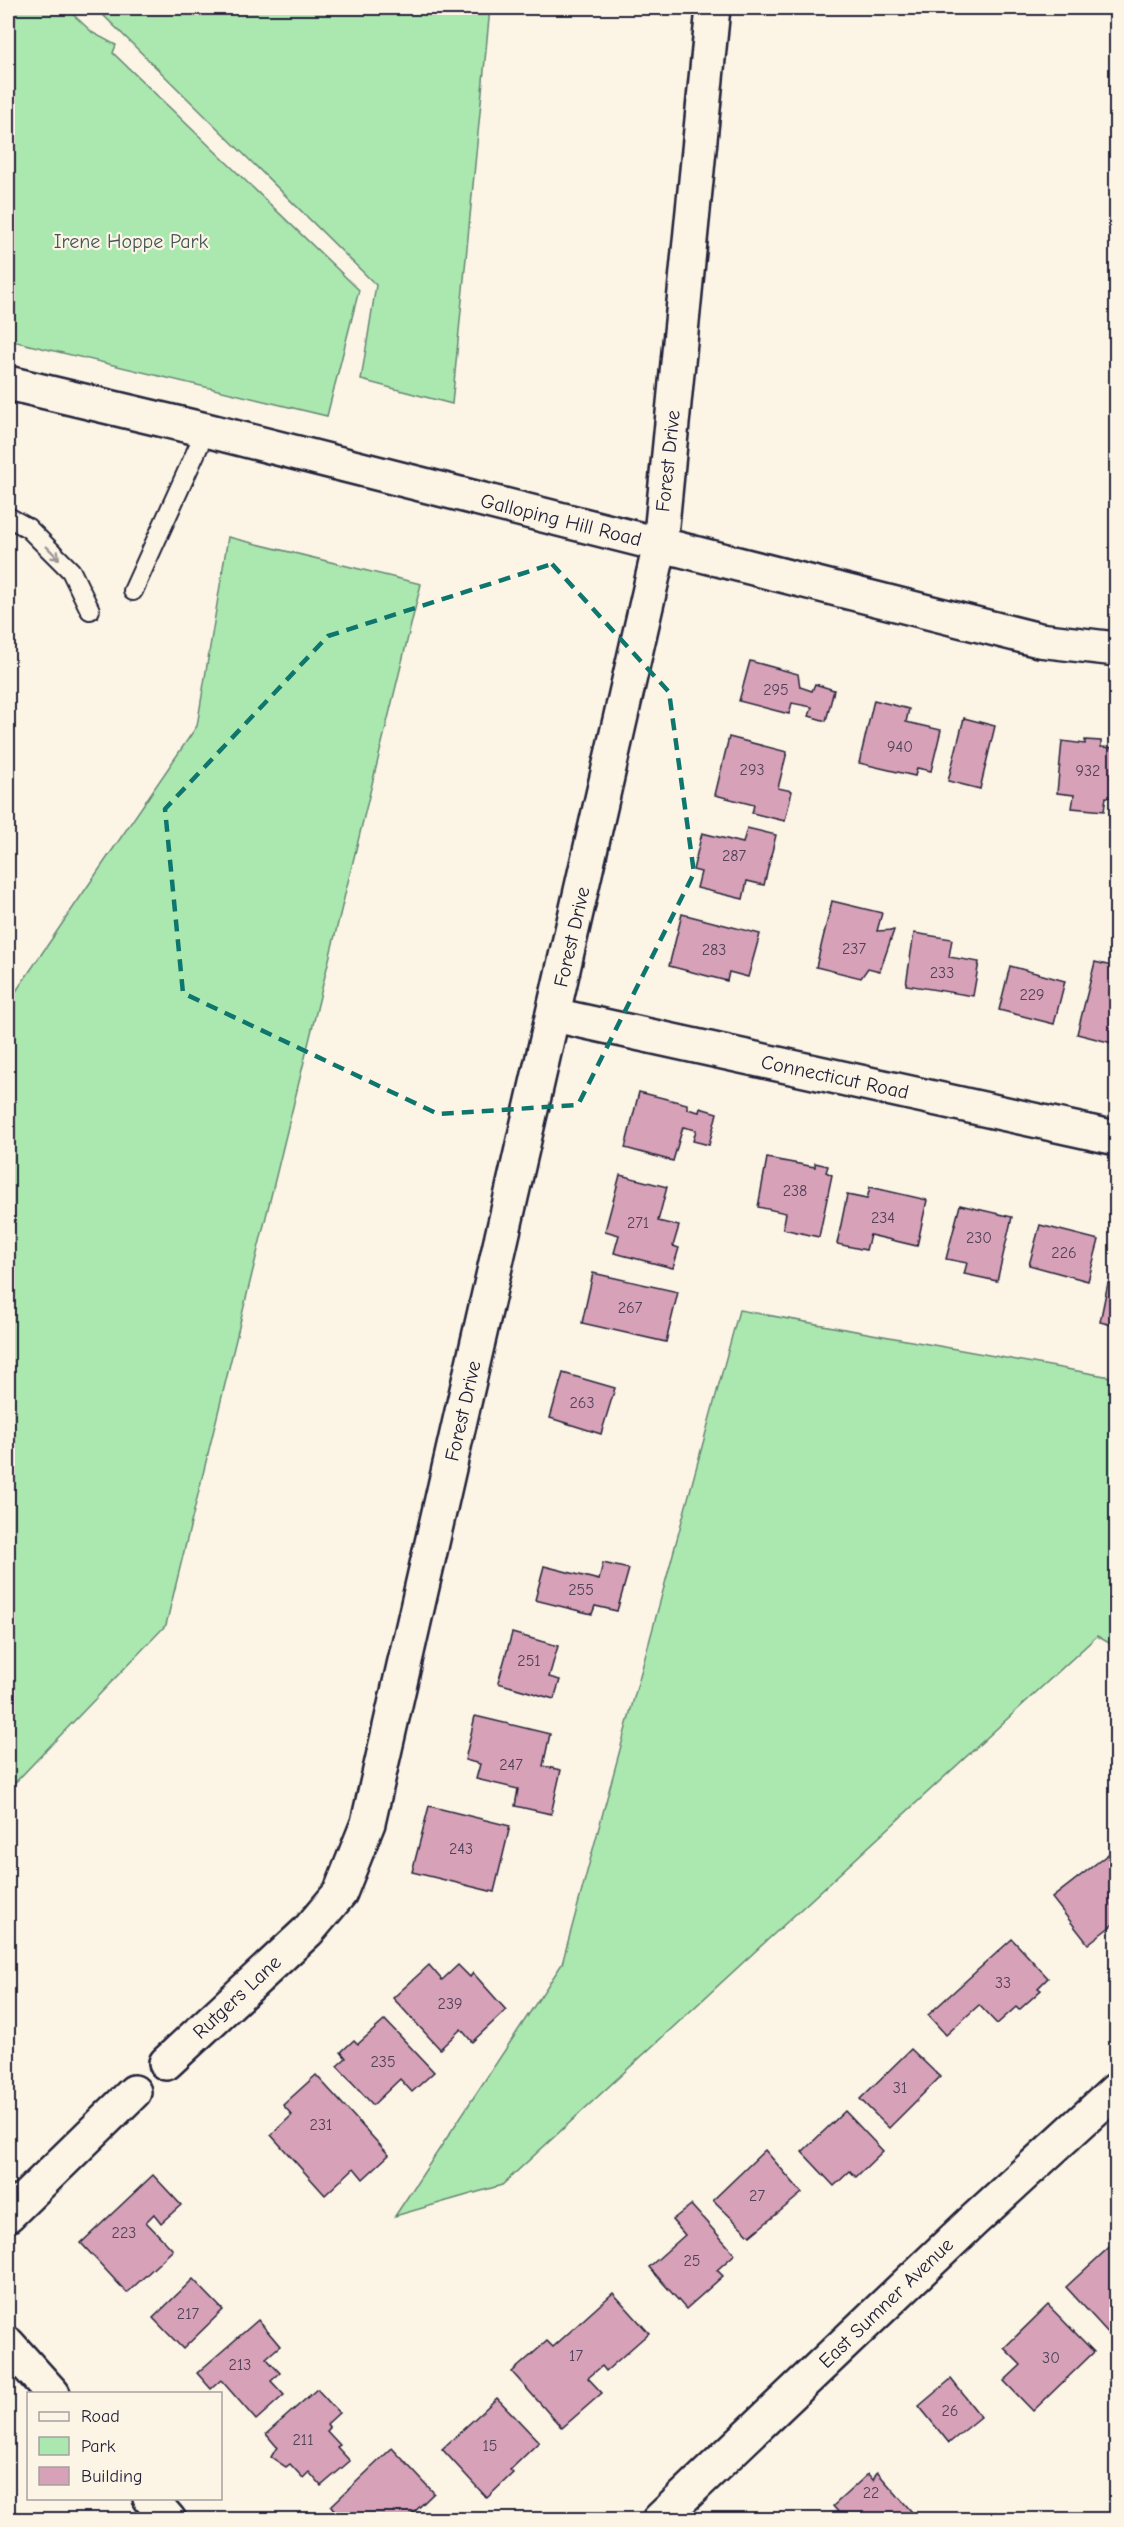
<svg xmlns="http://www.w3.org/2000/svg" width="1124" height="2527" font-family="'Comic Neue',sans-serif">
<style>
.green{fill:#abe8af;stroke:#668575;stroke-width:1.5}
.building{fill:#d7a1b7;stroke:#22223b;stroke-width:1.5}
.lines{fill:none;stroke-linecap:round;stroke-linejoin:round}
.lane-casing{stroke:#22223b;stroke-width:22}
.street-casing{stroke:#22223b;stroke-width:38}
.secondary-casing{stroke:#22223b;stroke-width:38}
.lane{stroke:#fcf5e5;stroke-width:18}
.street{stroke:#fcf5e5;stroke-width:33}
.secondary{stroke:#fcf5e5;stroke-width:33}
.oneway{stroke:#9a9698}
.marked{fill:none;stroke:#0f766e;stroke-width:4.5;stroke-dasharray:12 8;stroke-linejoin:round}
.labels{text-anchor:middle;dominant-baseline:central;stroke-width:4.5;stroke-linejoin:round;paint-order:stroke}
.number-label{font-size:16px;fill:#4f425a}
.park-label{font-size:20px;fill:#445458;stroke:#fcf5e5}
.street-label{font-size:20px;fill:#22223b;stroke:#fcf5e5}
</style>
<rect width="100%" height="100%" fill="#fcf5e5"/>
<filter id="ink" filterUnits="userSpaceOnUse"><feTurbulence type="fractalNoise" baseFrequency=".0167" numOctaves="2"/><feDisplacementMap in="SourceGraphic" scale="12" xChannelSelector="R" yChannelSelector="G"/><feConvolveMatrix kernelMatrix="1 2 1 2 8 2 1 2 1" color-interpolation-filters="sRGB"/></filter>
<g filter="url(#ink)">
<g class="green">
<polygon points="8,8 66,8 93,33 116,45 113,53 359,290 327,416 8,340"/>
<polygon points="96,8 490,8 452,404 361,380 376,285"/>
<polygon points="228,537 421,584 166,1625 8,1790 8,1003 197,726"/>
<polygon points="739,1310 1116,1378 1116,1647 1097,1636 502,2185 395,2216 562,1964"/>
</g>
<g class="building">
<polygon points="750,661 798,674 800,687 812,691 815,684 834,690 826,721 809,716 812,707 792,703 789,714 739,701"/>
<polygon points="874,700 909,709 906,722 941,730 931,771 917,768 915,776 859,763"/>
<polygon points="964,718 995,726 980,789 948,781"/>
<polygon points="729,737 787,752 778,788 792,791 785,821 752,813 754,805 715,795"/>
<polygon points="1085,740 1101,741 1101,747 1116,748 1116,798 1106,797 1104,811 1072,808 1074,795 1057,793 1062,741 1085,744"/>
<polygon points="747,828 776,835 764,885 747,881 743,899 697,888 701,872 693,870 702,833 743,843"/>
<polygon points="832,901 882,913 877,931 894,930 880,971 868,968 861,978 816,967"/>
<polygon points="682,914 760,934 748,977 729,972 727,981 669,966"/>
<polygon points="914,933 952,939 949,957 979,962 973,996 906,985"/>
<polygon points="1095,962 1116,967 1116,1044 1077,1034"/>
<polygon points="1010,966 1065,981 1054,1024 999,1010"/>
<polygon points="639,1092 687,1104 687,1109 699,1112 700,1108 717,1113 709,1145 693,1141 696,1130 683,1127 673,1161 625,1148"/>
<polygon points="767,1158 815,1167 815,1163 828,1166 826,1172 832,1175 819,1237 783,1229 786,1213 758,1207"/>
<polygon points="620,1175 667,1187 658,1221 679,1226 673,1246 679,1248 673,1268 614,1253 619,1235 605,1231"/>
<polygon points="870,1187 927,1200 917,1246 870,1235 866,1250 837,1244 847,1195 867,1199"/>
<polygon points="960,1205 1012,1217 997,1281 964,1274 967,1263 946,1259"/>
<polygon points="1040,1225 1099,1240 1088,1281 1029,1265"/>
<polygon points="593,1273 678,1292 666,1342 582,1323"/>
<polygon points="1108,1283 1116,1285 1116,1326 1100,1322"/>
<polygon points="563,1373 615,1388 601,1434 550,1418"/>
<polygon points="603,1563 629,1569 617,1611 595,1606 592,1614 535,1600 544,1566 599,1580"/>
<polygon points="512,1633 558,1646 549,1677 560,1680 554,1699 498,1683"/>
<polygon points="475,1716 550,1734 543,1766 561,1770 551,1814 515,1806 518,1789 476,1779 480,1764 465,1760"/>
<polygon points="429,1806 510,1826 494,1892 412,1872"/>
<polygon points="1116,1848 1116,1922 1088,1944 1052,1898"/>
<polygon points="1012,1939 1048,1978 1038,1988 1041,1990 1019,2010 1016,2007 997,2024 979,2005 946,2035 928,2015"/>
<polygon points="429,1965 442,1980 458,1965 470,1977 473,1973 506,2010 472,2042 461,2029 440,2049 393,1998"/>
<polygon points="385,2020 434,2072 412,2092 400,2079 373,2105 337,2066 346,2058 341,2052 354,2040 358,2044"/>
<polygon points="911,2049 940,2077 889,2128 860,2099"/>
<polygon points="316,2075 389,2155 363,2179 354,2168 325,2195 271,2135 292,2115 283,2105"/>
<polygon points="845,2111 883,2151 856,2177 850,2171 834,2186 802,2152"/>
<polygon points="765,2150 802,2193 750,2236 713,2200"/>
<polygon points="153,2175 181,2205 161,2223 154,2214 146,2222 173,2250 127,2293 81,2243"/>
<polygon points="691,2205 735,2254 717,2270 723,2276 686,2309 649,2267 685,2235 672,2220"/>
<polygon points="1116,2241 1116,2331 1111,2336 1066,2287"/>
<polygon points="193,2279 223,2310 183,2349 153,2318"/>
<polygon points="613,2293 649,2333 606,2371 602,2366 588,2378 602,2393 562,2428 512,2372 547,2341 553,2347"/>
<polygon points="1048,2305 1094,2352 1033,2411 1004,2381 1021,2365 1004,2348"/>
<polygon points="258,2320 280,2346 266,2358 280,2373 271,2381 284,2395 256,2420 221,2380 211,2389 197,2373"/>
<polygon points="951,2379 981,2417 949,2443 919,2406"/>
<polygon points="317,2389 339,2413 327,2424 330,2428 327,2431 340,2445 337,2447 350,2461 321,2486 309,2472 303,2478 290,2464 286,2467 271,2457 277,2447 266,2434"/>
<polygon points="497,2398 539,2442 510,2470 513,2473 487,2498 442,2449"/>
<polygon points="392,2448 434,2493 406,2520 343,2520 331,2506"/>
<polygon points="877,2472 912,2512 904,2520 831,2520 839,2513 833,2506 868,2474 873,2480"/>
</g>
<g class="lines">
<defs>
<g id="lane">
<polyline points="8,517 28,528 71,571 90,610"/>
<polyline points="133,591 206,430"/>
</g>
<g id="street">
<polyline points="554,1015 1116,1138"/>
<polyline points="166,2063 308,1931 340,1893 368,1823 660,545 713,8"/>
<polyline points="8,2215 134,2092"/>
<polyline points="659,2520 973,2221 1116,2090"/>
</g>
<g id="secondary">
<polyline points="8,383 206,430 1039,640 1116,649"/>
<polyline points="8,2344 53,2394"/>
<polyline points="150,2498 169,2520"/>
</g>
</defs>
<use href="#lane" class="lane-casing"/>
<use href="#street" class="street-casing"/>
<use href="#secondary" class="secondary-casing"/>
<use href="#lane" class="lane"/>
<use href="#street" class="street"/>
<use href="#secondary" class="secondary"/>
</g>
<defs><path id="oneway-shaft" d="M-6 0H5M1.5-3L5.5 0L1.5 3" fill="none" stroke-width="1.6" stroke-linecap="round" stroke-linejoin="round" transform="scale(1.5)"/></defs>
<use class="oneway" href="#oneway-shaft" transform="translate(53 553) rotate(45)"/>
</g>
<path class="marked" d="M552,564L669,692L694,873L578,1105L438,1114L183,993L165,809L328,636Z"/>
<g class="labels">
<g class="number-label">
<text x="776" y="690">295</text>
<text x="900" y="747">940</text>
<text x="752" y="770">293</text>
<text x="1088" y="771">932</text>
<text x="734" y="856">287</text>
<text x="854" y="949">237</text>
<text x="714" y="950">283</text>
<text x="942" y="973">233</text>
<text x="1032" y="995">229</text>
<text x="795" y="1191">238</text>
<text x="883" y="1218">234</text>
<text x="638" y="1223">271</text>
<text x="979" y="1238">230</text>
<text x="1064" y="1253">226</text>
<text x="630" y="1308">267</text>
<text x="582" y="1403">263</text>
<text x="581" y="1590">255</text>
<text x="529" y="1661">251</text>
<text x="511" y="1765">247</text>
<text x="461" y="1849">243</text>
<text x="1003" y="1983">33</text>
<text x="450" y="2004">239</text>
<text x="383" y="2062">235</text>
<text x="900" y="2088">31</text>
<text x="321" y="2125">231</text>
<text x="757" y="2196">27</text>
<text x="124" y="2233">223</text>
<text x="692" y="2261">25</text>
<text x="188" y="2314">217</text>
<text x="576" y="2356">17</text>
<text x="1051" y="2358">30</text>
<text x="240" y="2365">213</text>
<text x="950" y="2411">26</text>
<text x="303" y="2440">211</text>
<text x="490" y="2446">15</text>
<text x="871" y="2493">22</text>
</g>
<g class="park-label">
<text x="131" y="241">Irene Hoppe Park</text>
</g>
<g class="street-label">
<text transform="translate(668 461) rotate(-84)">Forest Drive</text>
<text transform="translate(561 520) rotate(14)">Galloping Hill Road</text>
<text transform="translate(572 937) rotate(-77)">Forest Drive</text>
<text transform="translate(835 1077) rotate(12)">Connecticut Road</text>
<text transform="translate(463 1411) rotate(-77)">Forest Drive</text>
<text transform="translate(237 1997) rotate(-43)">Rutgers Lane</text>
<text transform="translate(886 2303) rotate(-44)">East Sumner Avenue</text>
</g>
</g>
<rect width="1124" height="2527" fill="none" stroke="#fcf5e5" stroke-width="30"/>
<rect x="15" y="15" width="1094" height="2497" fill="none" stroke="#22223b" stroke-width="2" filter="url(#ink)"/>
<rect x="27" y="2392" width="195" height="108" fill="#fcf5e5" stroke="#a5a1a1" stroke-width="1.5"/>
<rect x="39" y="2412" width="30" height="9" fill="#fcf5e5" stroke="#a5a1a1" stroke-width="1.5"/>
<text x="81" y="2422" font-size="18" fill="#22223b">Road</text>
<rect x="39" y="2437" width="30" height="18" fill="#abe8af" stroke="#a5a1a1" stroke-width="1.5"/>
<text x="81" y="2452" font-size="18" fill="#22223b">Park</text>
<rect x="39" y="2467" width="30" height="18" fill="#d7a1b7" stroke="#a5a1a1" stroke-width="1.5"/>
<text x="81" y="2482" font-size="18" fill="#22223b">Building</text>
</svg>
